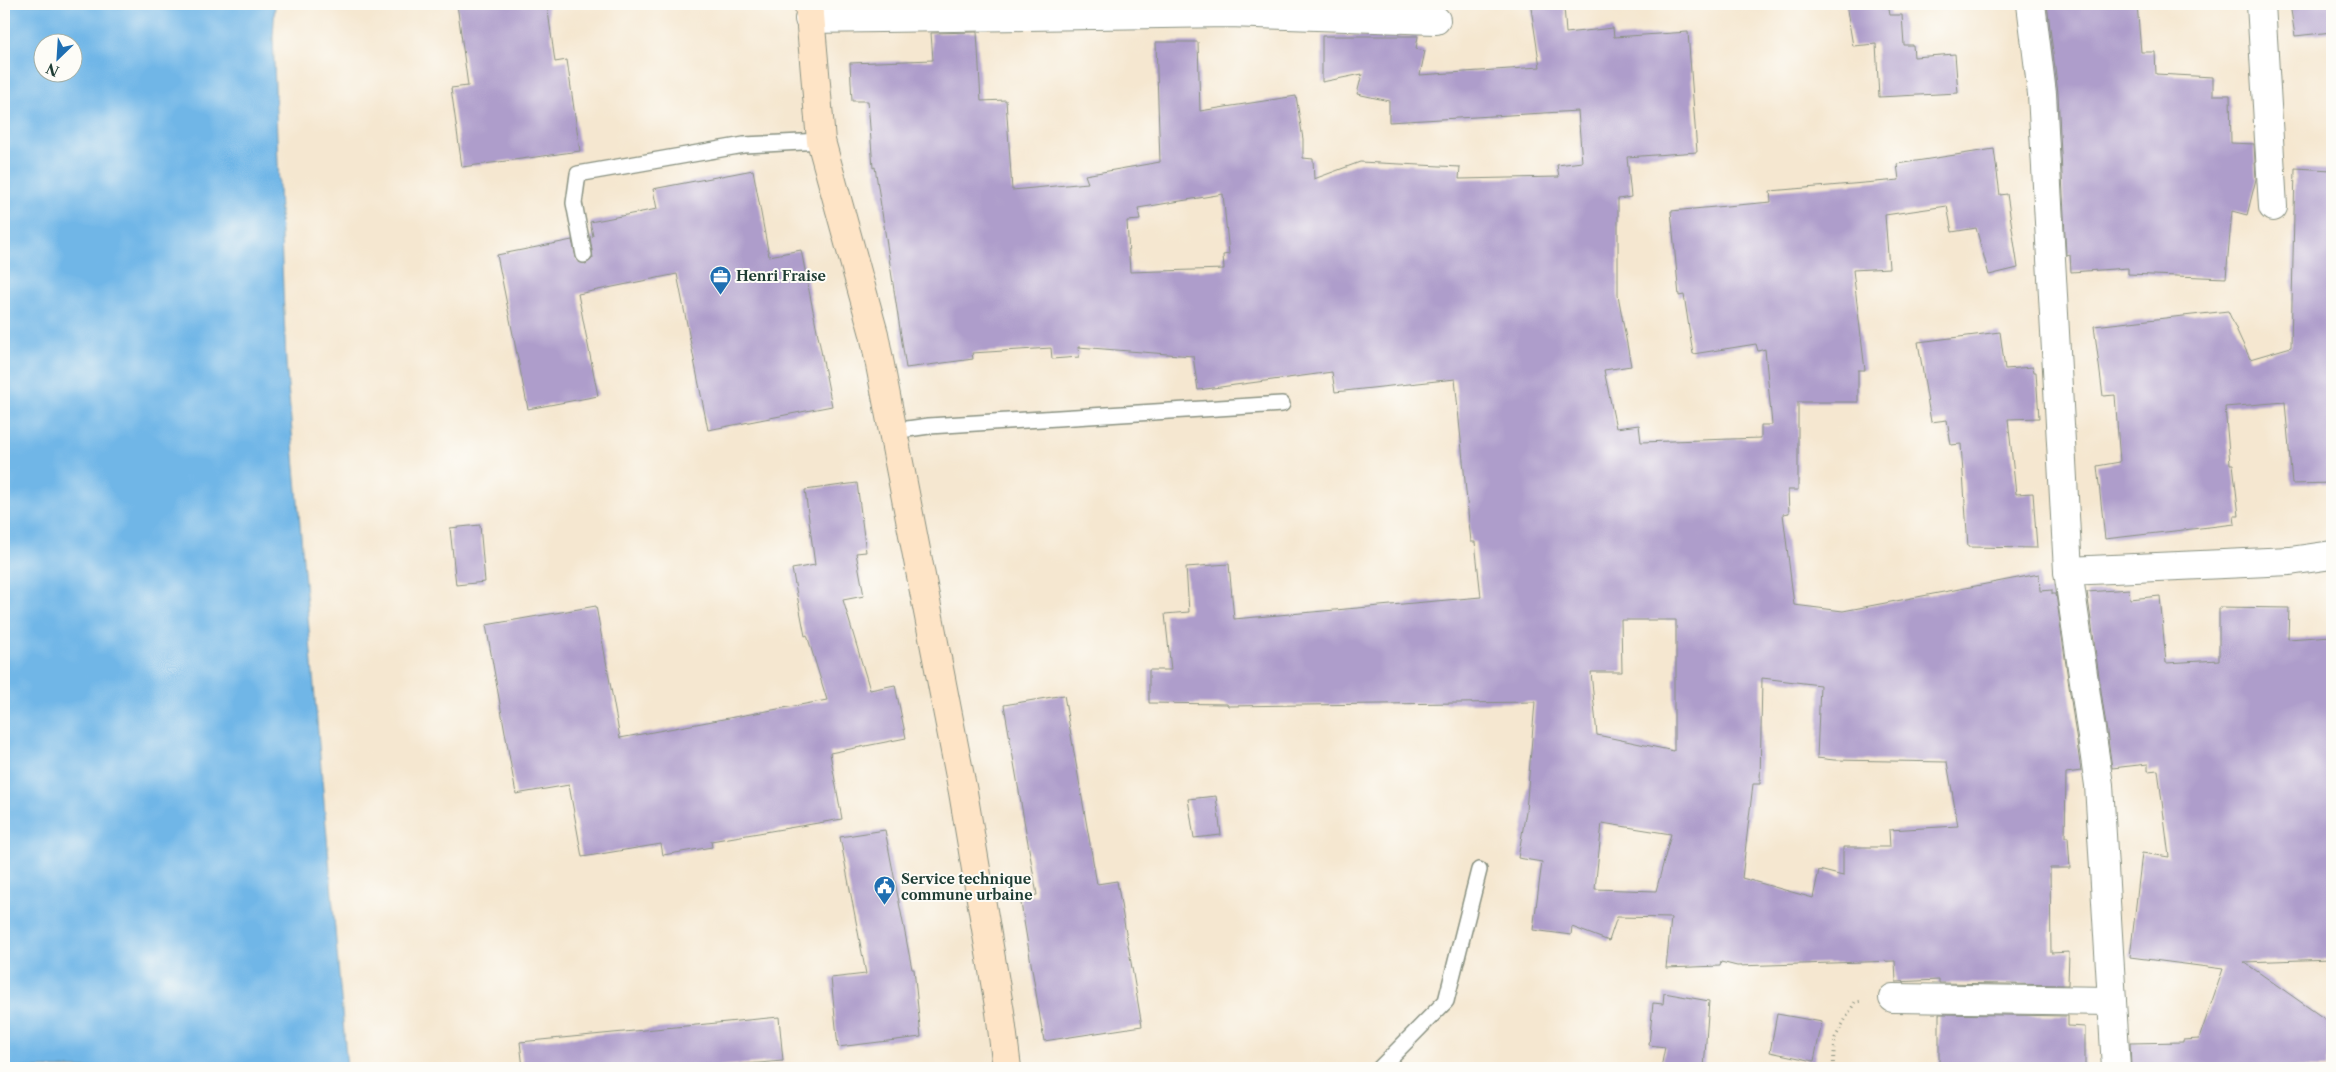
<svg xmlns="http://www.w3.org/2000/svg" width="2336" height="1072" font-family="'Libre Caslon Text',serif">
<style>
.water{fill:#70b6e7;stroke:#487a8e;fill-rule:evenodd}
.building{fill:#ae9dcb;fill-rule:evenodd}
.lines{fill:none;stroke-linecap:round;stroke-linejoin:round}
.service-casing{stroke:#8a9282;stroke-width:18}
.minor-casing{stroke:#8a9282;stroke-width:30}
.tertiary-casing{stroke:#8a9282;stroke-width:30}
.secondary-casing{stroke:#8a9282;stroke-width:30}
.path{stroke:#8a9282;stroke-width:3;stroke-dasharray:1 4;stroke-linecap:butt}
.service{stroke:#fff;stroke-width:15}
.minor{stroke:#fff;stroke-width:28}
.tertiary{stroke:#fff;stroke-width:28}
.secondary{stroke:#fee4c6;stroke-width:28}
.labels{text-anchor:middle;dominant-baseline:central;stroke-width:4;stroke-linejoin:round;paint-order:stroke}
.poi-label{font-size:14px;font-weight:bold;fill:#1f3d34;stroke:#fdfcf7;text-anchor:start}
</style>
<rect width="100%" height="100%" fill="#fdfcf7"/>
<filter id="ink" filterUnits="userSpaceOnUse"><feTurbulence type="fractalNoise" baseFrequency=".02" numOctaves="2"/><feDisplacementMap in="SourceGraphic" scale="10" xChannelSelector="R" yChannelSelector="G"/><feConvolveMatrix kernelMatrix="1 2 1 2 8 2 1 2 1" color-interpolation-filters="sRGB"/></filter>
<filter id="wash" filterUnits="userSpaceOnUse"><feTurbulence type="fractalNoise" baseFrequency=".0096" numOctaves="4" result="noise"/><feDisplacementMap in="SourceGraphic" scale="20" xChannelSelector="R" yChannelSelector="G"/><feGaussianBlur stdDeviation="1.12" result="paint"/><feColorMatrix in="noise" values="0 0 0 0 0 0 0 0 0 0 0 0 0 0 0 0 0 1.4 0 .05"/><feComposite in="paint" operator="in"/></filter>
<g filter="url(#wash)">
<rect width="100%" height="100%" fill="#f5e7d0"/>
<path class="water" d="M4,4H275L273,37L286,363L347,1068H4ZM42,42H72V72H42Z"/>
<g id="blocks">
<g class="building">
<polygon points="457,4 547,4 555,62 567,60 580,151 462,167 451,88 468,86"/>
<polygon points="1846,4 1888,4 1890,15 1902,15 1904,45 1913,45 1914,57 1955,54 1958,93 1879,97 1876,44 1853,46"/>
<polygon points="2047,4 2137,4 2141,52 2155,52 2156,74 2213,77 2213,95 2230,95 2231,143 2254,144 2256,179 2247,215 2232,211 2226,278 2128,274 2128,268 2071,272 2070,254 2066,255 2058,93"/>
<polygon points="2290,4 2332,4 2332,32 2295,36"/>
<path d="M1564,6L1566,33L1613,28L1614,37L1688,32L1697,152L1627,157L1631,197L1618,199V295L1631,366L1604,370L1616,428L1639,425L1641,442L1761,438V425H1772L1765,349L1758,351L1756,344L1693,354L1684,295L1679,296L1671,211L1771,202L1770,191L1899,180L1897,164L1994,149L2000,195L2007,194L2018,268L1989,275L1976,228L1952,232L1947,206L1885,215L1889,268L1853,270L1865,370H1858V402H1798V490H1788L1789,513L1783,514L1794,605L1843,611L2039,574L2040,591L2052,590V594H2056L2081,771L2066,773L2065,837H2068L2070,868H2050L2051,953L2069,952L2068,985L1939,983V980L1896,982L1895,961L1737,966L1721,962L1720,966L1666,968L1671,918L1617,917L1609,941L1572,927L1571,935L1533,930L1542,862L1518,858L1526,811L1535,702L1228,706L1227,704L1149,703V670H1171L1165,614L1189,612L1186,567L1229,564L1234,619L1481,597L1475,542H1471L1455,379L1335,392L1332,372L1198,390L1193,356L1078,347L1079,357L1052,359L1051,348L972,353L973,359L906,368L875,167L873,168L868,101H852L850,63L933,60L931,33L977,32L981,101L1006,100L1012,190L1088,183L1085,175L1160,162L1156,42H1198L1200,111L1296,96L1303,139V158L1313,159L1314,179L1360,162L1460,167L1459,179L1559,177L1557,165L1582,162L1578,111L1389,122V101L1357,94L1362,74L1322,82V36H1418L1416,49L1425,51L1420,75L1540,67L1531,8ZM1223,194L1229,254L1223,255L1224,269L1130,272L1127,221L1140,220L1138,208ZM1621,620H1676V678H1674V751L1597,735L1591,672H1622ZM1762,678L1820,685L1817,758L1834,760L1947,762L1958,826L1889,830L1890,847H1843V876L1819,870L1813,898L1742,878L1753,784H1760ZM1602,823L1671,834L1656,891L1595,889Z"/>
<polygon points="2295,168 2332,170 2332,483 2292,484 2285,402 2225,407 2230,464 2233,464 2239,516 2234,516 2235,524 2105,539 2097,466 2120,462 2115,395 2103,396 2094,326 2228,311 2250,359 2291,347"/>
<polygon points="753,170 769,256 801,250 832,406 708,430 677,274 578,294 598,396 528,409 497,255 572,240 577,261 586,264 593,258 590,237 593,236 590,222 657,209 653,189"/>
<polygon points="2000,332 2005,369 2033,367 2034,372 2036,372 2039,418 2008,419 2016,494 2033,493 2037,548 1968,547 1961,444 1951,445 1947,420 1931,422 1918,342"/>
<polygon points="857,483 866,552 856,553 864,596 843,600 870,690 895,685 906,738 830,753 842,819 711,841 712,847 663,855 661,844 582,857 569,785 516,794 486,625 596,606 620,738 827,700 807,635 805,636 792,569 815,565 805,490"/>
<polygon points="480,525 485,582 456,585 450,528"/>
<polygon points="2129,589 2130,599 2160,596 2166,663 2219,660 2219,607 2289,608 2288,639 2332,636 2332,959 2244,962 2332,1024 2332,1042 2326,1068 2131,1068 2130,1043 2183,1042 2183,1040 2199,1039 2223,969 2130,957 2142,853 2169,857 2158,770 2148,771 2148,764 2112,768 2087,592"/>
<polygon points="1064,695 1097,884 1117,881 1142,1026 1044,1041 1020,897 1037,895 1004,705"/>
<polygon points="1216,796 1221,835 1194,838 1188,799"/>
<polygon points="885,830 912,969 914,969 921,1037 838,1047 831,978 866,974 840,837"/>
<polygon points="1664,993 1709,1001 1704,1068 1661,1068 1665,1047 1649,1045 1653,1003 1663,1004"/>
<polygon points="1777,1014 1822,1022 1814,1061 1770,1052"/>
<polygon points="1939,1014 2068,1016 2068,1026 2085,1027 2085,1068 1939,1068"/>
<polygon points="779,1017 783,1061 697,1068 523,1068 520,1042"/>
</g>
</g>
</g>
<g filter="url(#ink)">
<use href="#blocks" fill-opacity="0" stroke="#8a9282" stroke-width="1"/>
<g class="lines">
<defs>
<g id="service">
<polyline points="584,255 574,203 578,174 744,145 821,141"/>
<polyline points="893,431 929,426 1282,404"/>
<polyline points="1380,1068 1446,1001 1479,870"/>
</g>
<g id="minor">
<polyline points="2261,4 2273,207"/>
<polyline points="809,19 1229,13 1436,20"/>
<polyline points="2068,571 2290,561 2332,555"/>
<polyline points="1893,998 2112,1001"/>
</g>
<polyline id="tertiary" points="2031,4 2042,94 2068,571 2099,785 2116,1068"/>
<polyline id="secondary" points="809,4 821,141 874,334 963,792 1000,1012 1007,1068"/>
</defs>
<use href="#service" class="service-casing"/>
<use href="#minor" class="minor-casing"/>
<use href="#tertiary" class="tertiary-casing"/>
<use href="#secondary" class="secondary-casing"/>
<polyline class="path" points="1833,1068 1835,1038 1855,1002 1863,1001"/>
<use href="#service" class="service"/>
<use href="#minor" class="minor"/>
<use href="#tertiary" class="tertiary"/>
<use href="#secondary" class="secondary"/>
</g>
</g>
<defs>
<symbol id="office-pin" viewBox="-11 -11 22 30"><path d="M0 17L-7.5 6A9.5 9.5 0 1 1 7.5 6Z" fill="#1f6fb2" stroke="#fdfcf7"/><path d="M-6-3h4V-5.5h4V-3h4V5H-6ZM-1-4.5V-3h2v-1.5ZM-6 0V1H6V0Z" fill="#fff"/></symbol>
<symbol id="civic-pin" viewBox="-11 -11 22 30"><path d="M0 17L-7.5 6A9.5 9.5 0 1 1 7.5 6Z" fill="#1f6fb2" stroke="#fdfcf7"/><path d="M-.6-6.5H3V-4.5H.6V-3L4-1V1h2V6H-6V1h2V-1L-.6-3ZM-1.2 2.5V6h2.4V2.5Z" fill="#fff"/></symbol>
</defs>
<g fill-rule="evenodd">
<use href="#office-pin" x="708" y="264" width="25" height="34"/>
<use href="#civic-pin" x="872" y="874" width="25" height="34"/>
</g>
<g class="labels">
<g class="poi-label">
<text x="736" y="276">Henri Fraise</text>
<text x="901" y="879">Service technique<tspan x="901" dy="16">commune urbaine</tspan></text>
</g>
</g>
<rect width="2336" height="1072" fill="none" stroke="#fdfcf7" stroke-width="20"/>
<g transform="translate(58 58) rotate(205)"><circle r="24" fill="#fdfcf7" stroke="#a4b0a9"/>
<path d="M0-4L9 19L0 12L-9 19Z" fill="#1f6fb2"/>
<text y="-8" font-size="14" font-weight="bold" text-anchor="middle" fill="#1f3d34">N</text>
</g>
</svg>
